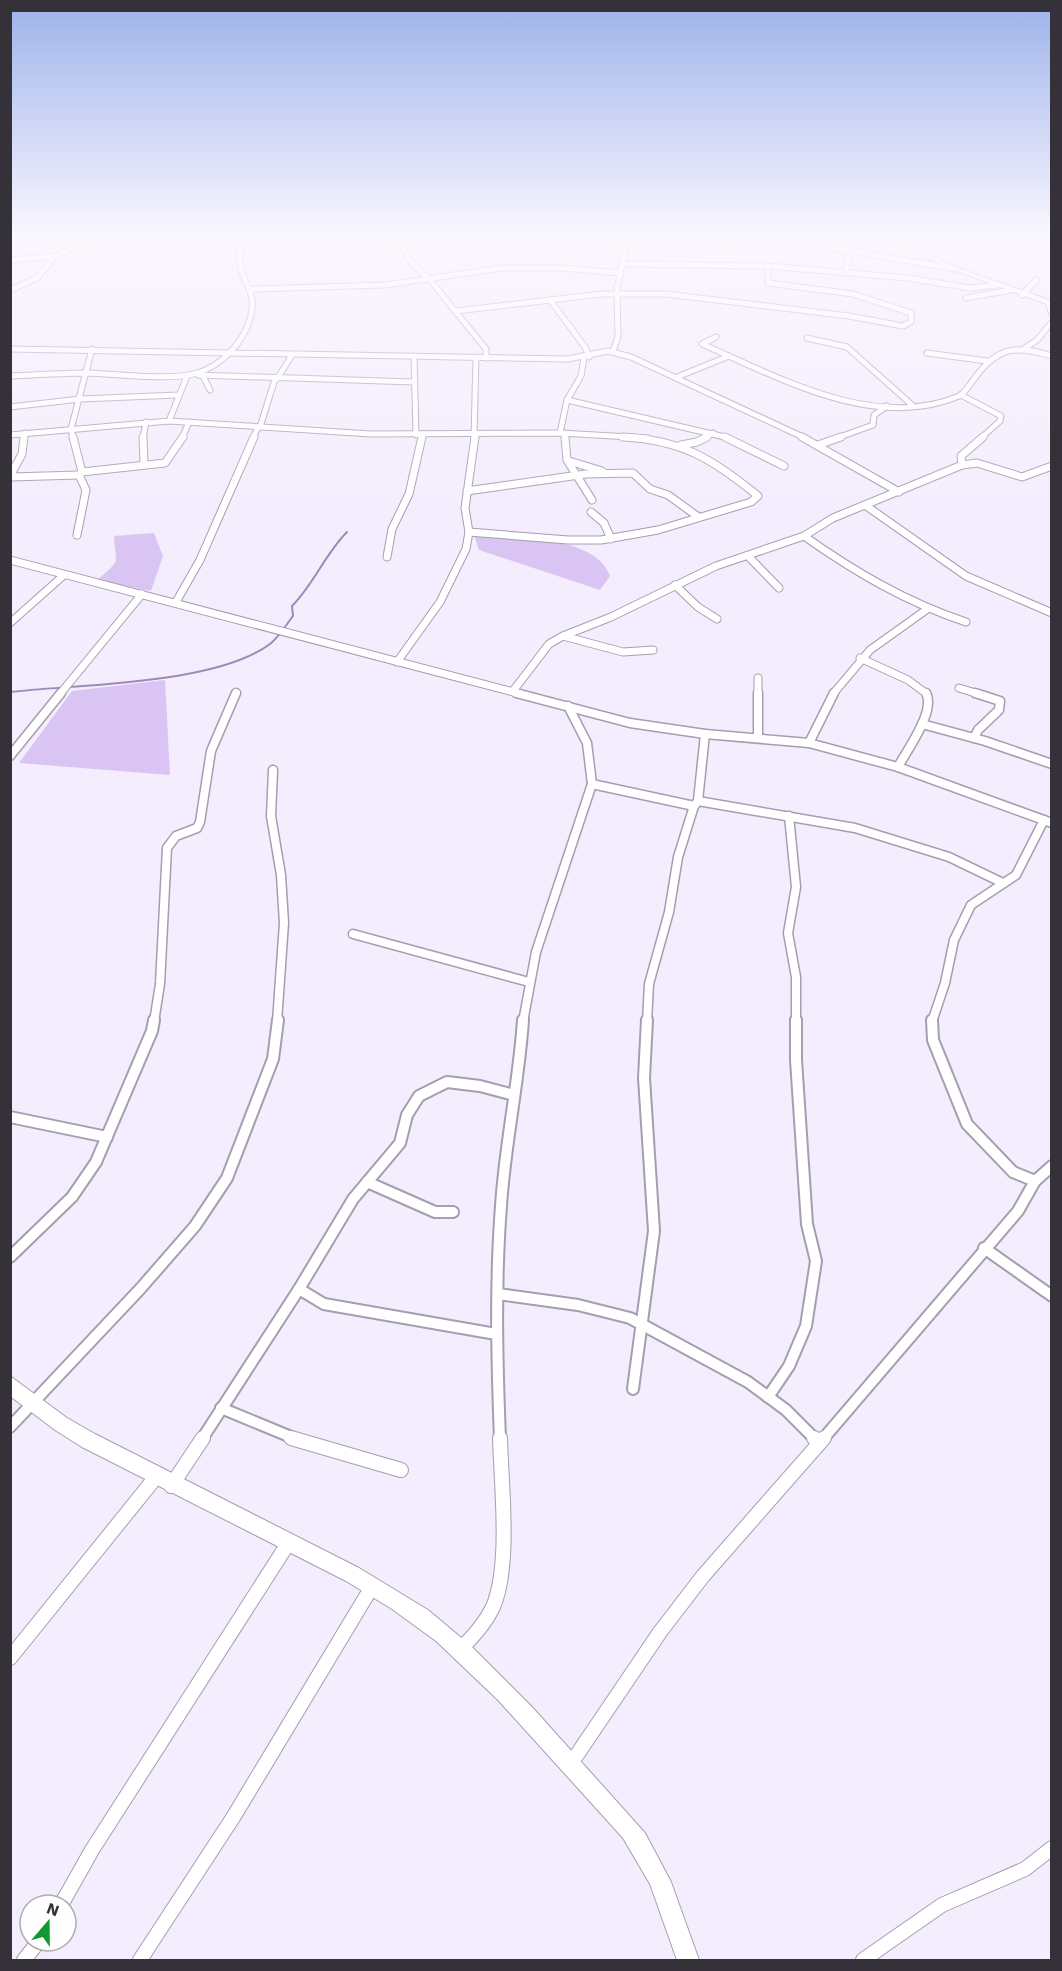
<svg xmlns="http://www.w3.org/2000/svg" width="1062" height="1971" font-family="'Work Sans',sans-serif">
<style>
.green{fill:#dac4f3}
.lines{fill:none;stroke-linecap:round;stroke-linejoin:round}
.stream{stroke:#a088b8;stroke-width:2}
.street-far4-casing{stroke:#a69db0;stroke-width:7}
.street-far3-casing{stroke:#a69db0;stroke-width:9}
.street-far2-casing{stroke:#a69db0;stroke-width:11}
.street-far1-casing{stroke:#a69db0;stroke-width:14}
.street-casing{stroke:#a69db0;stroke-width:16}
.secondary-casing{stroke:#a69db0;stroke-width:2}
.street-far4{stroke:#fff;stroke-width:5}
.street-far3{stroke:#fff;stroke-width:7}
.street-far2{stroke:#fff;stroke-width:8}
.street-far1{stroke:#fff;stroke-width:10}
.street{stroke:#fff;stroke-width:14}
.secondary{fill:#fff;fill-rule:evenodd}
</style>
<rect width="100%" height="100%" fill="#f4edfd"/>
<g class="green">
<path d="M154,533L163,556L151,591L97,580C123,558 115,566 114,536Z"/>
<path d="M474,535C512,539 595,534 610,576L600,590L479,550Z"/>
<polygon points="165,680 170,775 19,763 72,691"/>
</g>
<g class="lines">
<path class="stream" d="M10,692C78,684 215,685 270,644C279,637 286,625 293,616L292,606C314,584 325,554 347,532"/>
<defs>
<g id="street-far4">
<polyline points="328,237 359,242 398,240"/>
<polyline points="397,237 410,261 430,280 486,349 486,358"/>
<polyline points="687,237 792,241 956,269"/>
<polyline points="10,238 19,237"/>
<polyline points="846,248 860,237"/>
<polyline points="10,260 55,256 77,246 115,237"/>
<polyline points="622,264 768,266 908,278 970,288 997,285"/>
<polyline points="845,273 851,249"/>
<polyline points="252,289 385,285 501,268 561,268 621,273"/>
<polyline points="10,290 37,278 55,256"/>
<polyline points="1022,295 1036,280"/>
<polyline points="966,298 1011,290"/>
<polyline points="550,300 585,347 589,357"/>
<polyline points="1048,303 1052,314"/>
<polyline points="456,311 601,294 666,294 849,316 903,326 911,322 911,313 853,294 768,283 768,266"/>
<path d="M716,337L702,344C778,377 875,432 959,396C965,393 970,384 974,379C998,346 1015,345 1052,356"/>
<polyline points="807,338 847,347 912,405"/>
<polyline points="1025,348 1037,340 1052,322"/>
<polyline points="10,349 568,359 608,351 631,357 805,438"/>
<polyline points="613,351 618,337 617,288 628,237"/>
<polyline points="927,353 987,361"/>
<polyline points="414,357 416,435"/>
<polyline points="198,375 414,382"/>
<path d="M10,376C36,375 62,373 88,373C117,374 171,381 197,373C221,366 243,343 250,319C261,283 229,280 243,237"/>
<polyline points="203,376 210,390"/>
<polyline points="677,377 729,356"/>
<polyline points="277,379 292,355"/>
<polyline points="961,395 1001,416 1000,421 981,438"/>
<polyline points="567,400 729,438"/>
<polyline points="10,407 80,399 179,395"/>
<polyline points="169,421 187,376"/>
<polyline points="260,427 275,379"/>
<polyline points="560,433 567,400 581,376 584,358"/>
<polyline points="565,433 565,438"/>
<polyline points="10,435 169,421 371,434 560,433 648,438"/>
<polyline points="24,438 25,433"/>
<polyline points="73,438 71,429 92,349"/>
<polyline points="143,438 146,422"/>
<polyline points="182,438 189,422"/>
<polyline points="253,438 258,427"/>
<polyline points="422,438 423,434"/>
<polyline points="474,438 476,357"/>
<polyline points="704,438 713,433"/>
<polyline points="837,438 873,425 874,415 887,406"/>
</g>
<g id="street-far3">
<polyline points="73,437 82,472 79,475 86,490 77,535"/>
<polyline points="143,437 144,464"/>
<polyline points="565,437 567,460 592,500"/>
<polyline points="725,437 784,466"/>
<polyline points="802,437 899,492"/>
<polyline points="681,445 697,442 707,437"/>
<polyline points="818,445 841,437"/>
<polyline points="569,461 602,471"/>
<polyline points="962,465 961,456 983,437"/>
<polyline points="82,472 165,463 183,437"/>
<polyline points="10,476 22,454 24,437"/>
<polyline points="10,477 79,475"/>
<polyline points="467,491 586,474 633,473 650,489 668,495 697,516"/>
<polyline points="865,505 966,576 1052,613"/>
<polyline points="591,512 604,523 611,539"/>
<path d="M469,532L568,540H601L658,530L751,502L758,496C713,459 682,440 623,437"/>
<path d="M804,536C855,572 906,602 966,622"/>
<polyline points="748,556 779,588"/>
<polyline points="387,557 392,529 409,494 422,437"/>
<polyline points="10,560 521,694"/>
<polyline points="675,585 698,607 717,619"/>
<polyline points="176,602 200,560 254,437"/>
<polyline points="10,623 64,575"/>
<polyline points="563,636 623,652 653,650"/>
<polyline points="860,658 908,680 927,694"/>
<polyline points="397,662 440,602 466,549 469,532 465,508 475,437"/>
<polyline points="758,678 758,694"/>
<polyline points="959,688 979,694"/>
<polyline points="513,691 549,644 563,636 611,617 716,566 804,536 833,518 962,465 977,463 1022,477 1052,466"/>
<polyline points="60,694 142,594"/>
<polyline points="833,694 870,650 926,610"/>
</g>
<g id="street-far2">
<polyline points="516,693 630,723 705,734 809,743 898,767 1052,823"/>
<polyline points="758,693 758,738"/>
<polyline points="922,724 985,741 1052,764"/>
<polyline points="974,738 978,730 999,710 1000,701 975,693"/>
<polyline points="809,743 834,693"/>
<polyline points="10,756 61,693"/>
<path d="M898,767C907,750 936,711 926,693"/>
<polyline points="273,770 271,816 281,875 284,923 277,1022"/>
<polyline points="592,784 694,806 698,801 855,828 949,857 1003,883"/>
<polyline points="698,801 705,734"/>
<polyline points="789,816 796,887 788,933 796,977 796,1022"/>
<polyline points="353,934 529,982"/>
<polyline points="154,1022 160,984 167,848 176,836 197,828 200,822 211,751 236,693"/>
<polyline points="523,1022 536,952 592,784 587,743 568,706"/>
<polyline points="647,1022 649,984 669,912 678,857 694,806"/>
<polyline points="932,1022 945,983 954,940 971,905 1016,875 1044,820"/>
</g>
<g id="street-far1">
<polyline points="932,1020 933,1040 967,1124 1013,1172 1035,1181"/>
<polyline points="10,1117 107,1137"/>
<polyline points="367,1182 435,1212 453,1212"/>
<polyline points="984,1248 1052,1296"/>
<polyline points="10,1257 72,1197 96,1162 152,1031 154,1020"/>
<polyline points="299,1289 324,1304 496,1334"/>
<polyline points="498,1294 578,1305 630,1318 748,1382 786,1410 815,1439"/>
<polyline points="633,1389 654,1231 644,1078 647,1020"/>
<polyline points="768,1397 789,1366 806,1326 816,1261 807,1224 796,1060 796,1020"/>
<polyline points="221,1408 296,1439"/>
<polyline points="10,1427 141,1288 195,1226 227,1178 273,1059 278,1020"/>
<polyline points="202,1439 299,1289 353,1199 400,1143 407,1115 419,1096 447,1082 480,1086 514,1095"/>
<path d="M500,1439C497,1361 495,1284 501,1206C505,1143 519,1082 523,1020"/>
<polyline points="823,1439 1018,1211 1035,1181 1052,1166"/>
</g>
<g id="street">
<polyline points="291,1438 401,1470"/>
<polyline points="814,1438 819,1443"/>
<polyline points="171,1486 203,1438"/>
<path d="M460,1650C473,1636 485,1624 493,1607C511,1565 501,1483 500,1438"/>
<polyline points="10,1658 156,1477"/>
<polyline points="570,1765 660,1632 703,1576 824,1438"/>
<polyline points="61,1905 92,1850 289,1542"/>
<polyline points="24,1960 39,1941"/>
<polyline points="140,1960 234,1816 373,1585"/>
<polyline points="863,1960 942,1905 1025,1869 1052,1848"/>
</g>
<g id="secondary">
<polygon points="884,237 891,237 958,268 1052,301 1052,306 954,270"/>
<polygon points="10,1376 67,1418 95,1434 359,1568 428,1610 471,1646 532,1707 645,1833 671,1882 699,1960 677,1960 650,1884 623,1838 498,1700 436,1641 392,1609 346,1581 82,1447 55,1430 10,1396"/>
</g>
</defs>
<use href="#street-far4" class="street-far4-casing"/>
<use href="#street-far3" class="street-far3-casing"/>
<use href="#street-far2" class="street-far2-casing"/>
<use href="#street-far1" class="street-far1-casing"/>
<use href="#street" class="street-casing"/>
<use href="#secondary" class="secondary-casing"/>
<use href="#street-far4" class="street-far4"/>
<use href="#street-far3" class="street-far3"/>
<use href="#street-far2" class="street-far2"/>
<use href="#street-far1" class="street-far1"/>
<use href="#street" class="street"/>
<use href="#secondary" class="secondary"/>
</g>
<linearGradient id="sky" x2="0" y2="1"><stop stop-color="#9db2ea"/><stop offset="0.46" stop-color="#faf7fe"/><stop offset="1" stop-color="#faf7fe" stop-opacity="0"/></linearGradient>
<rect width="1062" height="512" fill="url(#sky)"/>
<rect width="1062" height="1971" fill="none" stroke="#343139" stroke-width="24"/>
<g transform="translate(48 1923) rotate(20)"><circle r="28" fill="#fefefe" stroke="#adacaf" stroke-width="1.5"/>
<path d="M0-4.5L10 22L0 15L-10 22Z" fill="#109930"/>
<text y="-9" font-size="16" font-weight="bold" text-anchor="middle" fill="#343139">N</text>
</g>
</svg>
